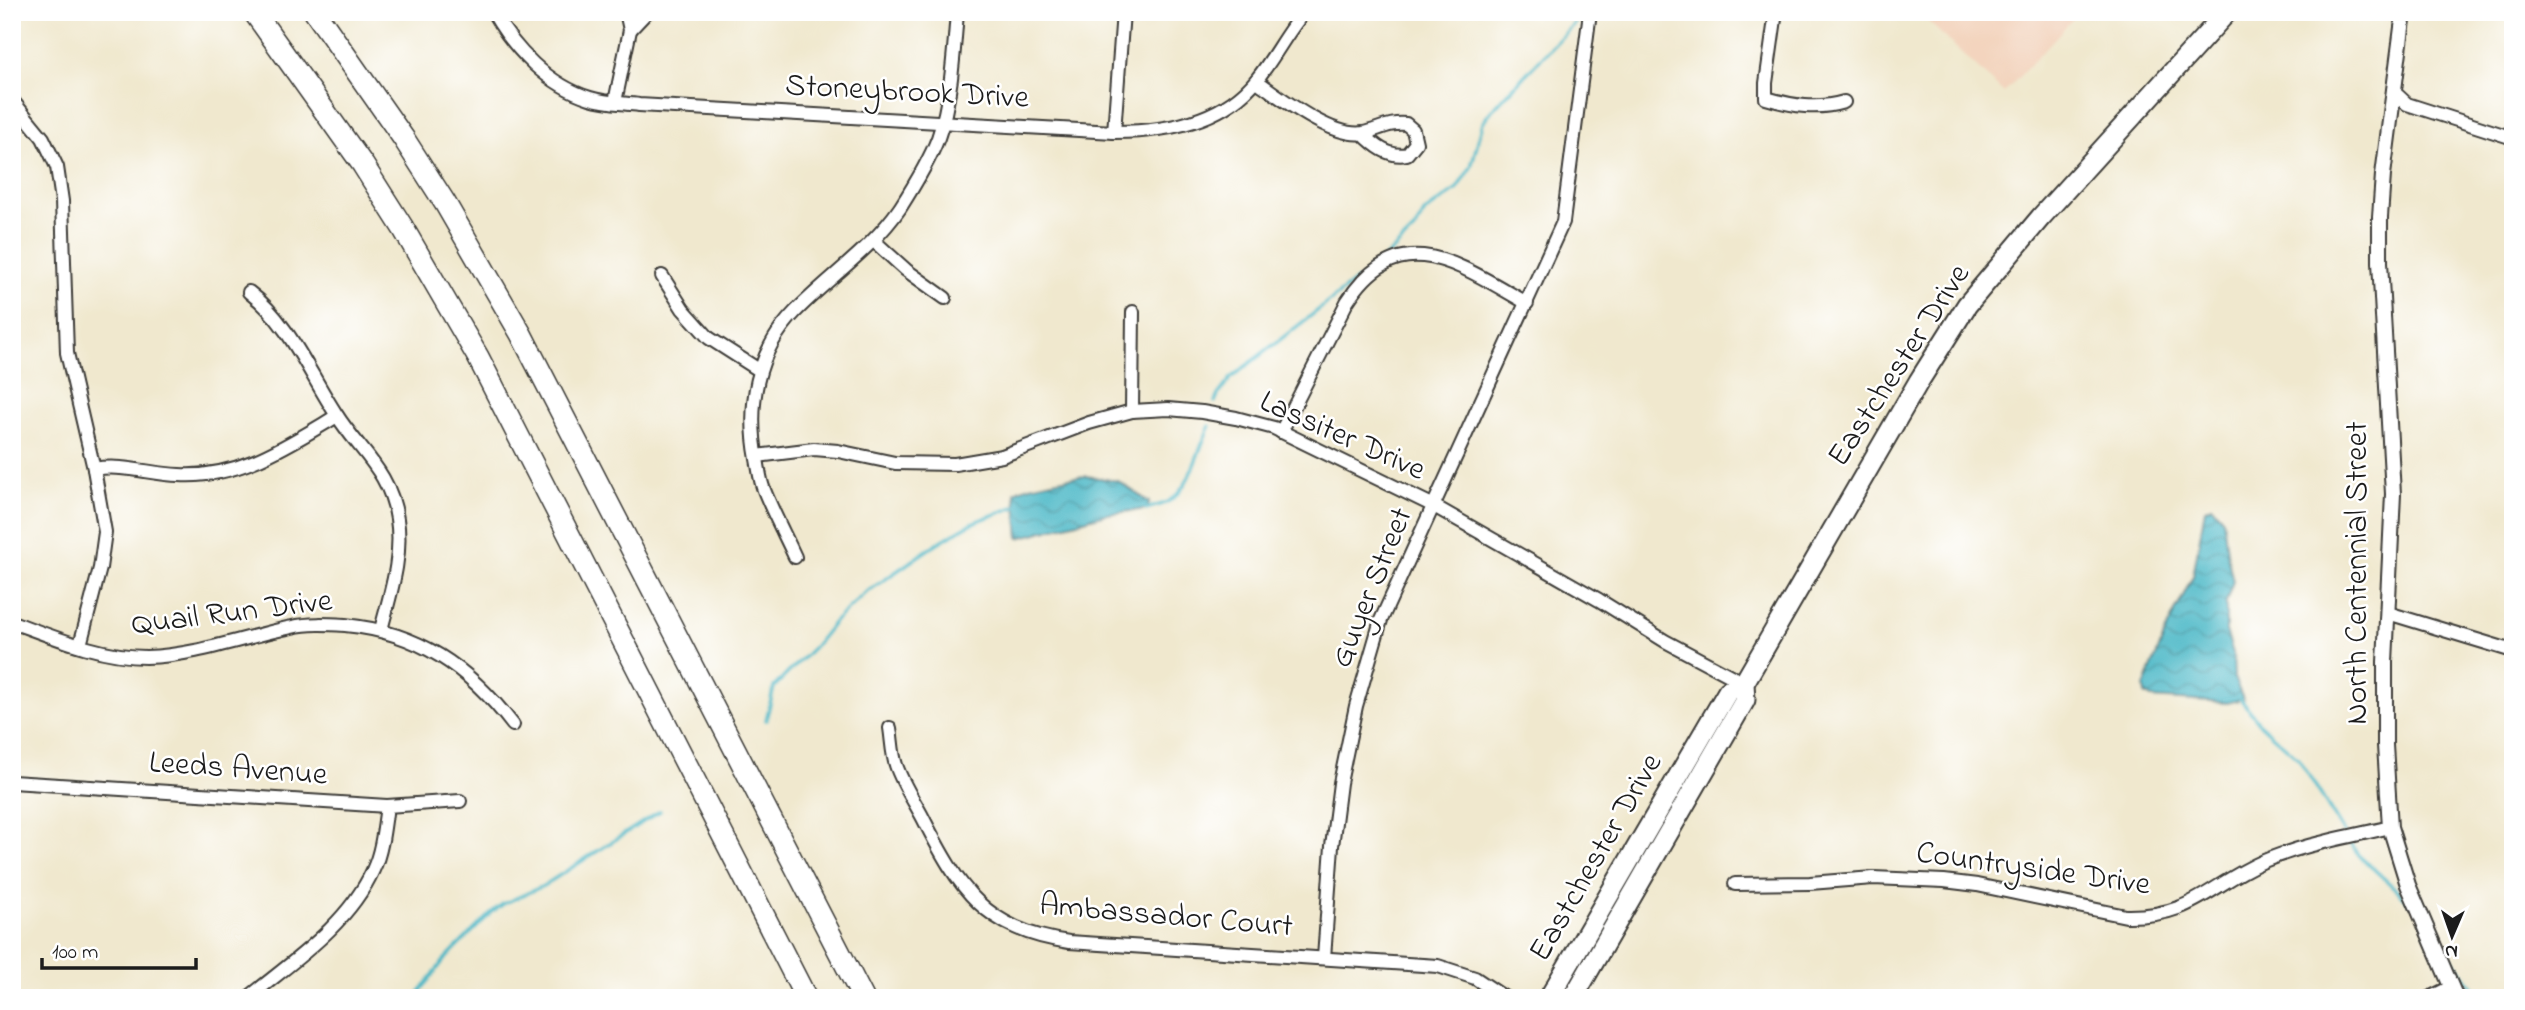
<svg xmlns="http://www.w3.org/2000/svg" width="2525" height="1010" font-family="'Indie Flower',sans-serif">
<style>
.built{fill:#f3d4be}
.water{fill:url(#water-waves);stroke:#336a71;stroke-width:2}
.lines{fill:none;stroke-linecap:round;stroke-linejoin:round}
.stream{stroke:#4ab7c6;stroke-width:3.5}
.minor-casing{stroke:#3c3b37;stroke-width:16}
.tertiary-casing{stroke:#3c3b37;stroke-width:18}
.primary-casing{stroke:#3c3b37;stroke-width:23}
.motorway-casing{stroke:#3c3b37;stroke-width:24}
.minor{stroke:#fff;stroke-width:12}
.tertiary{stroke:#fff;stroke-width:14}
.primary{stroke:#fff;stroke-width:19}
.motorway{stroke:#fff;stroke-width:21}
.labels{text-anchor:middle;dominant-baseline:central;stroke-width:5;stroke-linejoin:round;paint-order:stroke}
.street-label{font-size:32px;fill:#1c1c1c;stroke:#fff}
</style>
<defs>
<pattern id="water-waves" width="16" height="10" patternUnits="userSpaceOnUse" patternTransform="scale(1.75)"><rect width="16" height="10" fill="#4ab7c6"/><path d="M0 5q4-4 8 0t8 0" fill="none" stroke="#3d94a0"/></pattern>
</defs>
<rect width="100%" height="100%" fill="#fff"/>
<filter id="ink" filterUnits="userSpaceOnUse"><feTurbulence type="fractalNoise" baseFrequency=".0143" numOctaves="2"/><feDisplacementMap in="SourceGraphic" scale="14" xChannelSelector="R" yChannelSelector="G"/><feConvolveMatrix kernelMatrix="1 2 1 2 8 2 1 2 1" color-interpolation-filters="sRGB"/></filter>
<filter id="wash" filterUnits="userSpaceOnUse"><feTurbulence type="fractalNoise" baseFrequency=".00686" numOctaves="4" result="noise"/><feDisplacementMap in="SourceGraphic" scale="28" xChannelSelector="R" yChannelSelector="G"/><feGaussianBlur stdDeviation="1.57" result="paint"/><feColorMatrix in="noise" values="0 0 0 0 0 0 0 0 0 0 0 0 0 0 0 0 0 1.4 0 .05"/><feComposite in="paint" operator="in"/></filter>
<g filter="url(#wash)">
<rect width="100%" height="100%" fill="#f0e8ce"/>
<polygon class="built" points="1918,12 2079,12 2004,93"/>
<g class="water">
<path d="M1086,476L1118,481L1149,502L1147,509L1106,514L1019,538L1015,492C1025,485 1072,477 1086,476Z"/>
<polygon points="2212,506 2223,519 2228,559 2233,581 2226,602 2226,632 2233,653 2234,678 2243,699 2227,703 2151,698 2145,694 2144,687 2168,626 2193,576 2205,509"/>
</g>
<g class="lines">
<g class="stream">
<polyline points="1385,258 1415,229 1425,212 1456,190 1471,167 1483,122 1491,111 1585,12"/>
<polyline points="1215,402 1218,395 1232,377 1357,280"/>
<path d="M1144,507L1147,509C1154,506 1163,505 1169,501C1191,488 1198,448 1210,426"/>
<polyline points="2238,696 2261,725 2299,759 2344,833"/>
<polyline points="766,720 774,687 814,647 834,622 864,594 936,544 972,523 1020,505"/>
<polyline points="2349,839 2358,855 2409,901"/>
<polyline points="2439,941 2481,998"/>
<polyline points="415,998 445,959 491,913 503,904 543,886 660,811"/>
</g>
</g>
</g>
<g filter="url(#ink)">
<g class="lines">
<defs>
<g id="minor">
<path d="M493,12C514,49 548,85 590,98C605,103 623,103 639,105L1114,132C1166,132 1223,122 1257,79C1274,58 1286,33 1304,12"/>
<path d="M1776,12L1766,83V98C1793,106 1817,110 1844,102"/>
<polyline points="630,30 647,12"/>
<path d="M1257,81C1281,98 1332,138 1363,133C1378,130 1390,122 1406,124L1413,130L1416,143L1407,154C1389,158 1374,145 1362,133"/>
<polyline points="2393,91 2407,104 2513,138"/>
<polyline points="12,100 43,138 57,167 62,201 67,353 94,469 105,532 100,568 80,645"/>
<polyline points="615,102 630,30 626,12"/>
<polyline points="1114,132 1123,12"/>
<polyline points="874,241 906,270 945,298"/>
<polyline points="662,276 683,309 709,338 759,370"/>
<path d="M249,292C289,322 309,373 336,414C360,452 390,471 397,519C403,557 390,594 381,630"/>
<polyline points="1132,411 1133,312"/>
<path d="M1281,432L1347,302C1400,218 1462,267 1527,303"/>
<polyline points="757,456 814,449 838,451 895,463 955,464 1002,456 1089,423 1132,411 1168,409 1202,412 1236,418 1274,428 1434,506 1599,600 1665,641 1744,683"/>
<path d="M94,469C123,464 150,474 179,475C238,479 288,445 337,416"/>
<path d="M795,557C785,535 773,513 764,490C760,481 759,469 757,459C747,406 756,352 795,312C830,276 872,249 900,208C914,186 929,162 938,138C951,102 954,51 957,12"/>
<polyline points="2388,613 2513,651"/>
<path d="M12,622C53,637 101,657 146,657C195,656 244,637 292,627C309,623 327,624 345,625C418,632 469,667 513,725"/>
<path d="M890,728C892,740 892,754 896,765C902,783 914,801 923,818C959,889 985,930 1069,942L1438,966L1475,978L1505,998"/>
<polyline points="12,782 387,806 460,801"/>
<path d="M1735,884L1810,883L1873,878L1944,881L1977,885L2126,916C2193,917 2209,885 2264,861C2304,844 2349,837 2390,827"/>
<polyline points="1324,958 1332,846 1340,783 1356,706 1381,620 1563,222 1590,12"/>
<path d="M248,998C293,961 348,925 373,870C382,851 384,827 387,806"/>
<polyline points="2429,998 2451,987"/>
</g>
<polyline id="tertiary" points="2404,12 2383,175 2380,217 2380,262 2393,494 2385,662 2385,745 2390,827 2408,885 2456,998"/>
<g id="primary">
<polyline points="1549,998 1728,691 1744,683"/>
<polyline points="1573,998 1745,700 1744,683 1919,381 1967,305 2041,217 2227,12"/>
</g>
<g id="motorway">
<polyline points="254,12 363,165 403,228 478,357 806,998"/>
<polyline points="315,12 404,139 445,203 521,334 863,998"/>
</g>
</defs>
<use href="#minor" class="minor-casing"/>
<use href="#tertiary" class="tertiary-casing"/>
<use href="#primary" class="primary-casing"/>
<use href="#motorway" class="motorway-casing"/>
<use href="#minor" class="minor"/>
<use href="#tertiary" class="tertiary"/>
<use href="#primary" class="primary"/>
<use href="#motorway" class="motorway"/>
</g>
</g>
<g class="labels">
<g class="street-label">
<text transform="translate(907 93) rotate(3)">Stoneybrook Drive</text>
<text transform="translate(1900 366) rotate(-57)">Eastchester Drive</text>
<text transform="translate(1342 437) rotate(24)">Lassiter Drive</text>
<text transform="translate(2358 573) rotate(-90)">North Centennial Street</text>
<text transform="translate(1373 588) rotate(-68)">Guyer Street</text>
<text transform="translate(232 614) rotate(-7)">Quail Run Drive</text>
<text transform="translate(238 770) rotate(4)">Leeds Avenue</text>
<text transform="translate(1597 858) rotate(-60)">Eastchester Drive</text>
<text transform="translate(2033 870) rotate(8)">Countryside Drive</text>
<text transform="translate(1166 917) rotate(5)">Ambassador Court</text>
</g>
</g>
<rect width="2525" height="1010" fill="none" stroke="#fff" stroke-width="42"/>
<g transform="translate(2452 936) rotate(182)" stroke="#ffffff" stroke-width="5" paint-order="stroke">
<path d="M0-5L12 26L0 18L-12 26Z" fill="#1c1c1c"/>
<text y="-10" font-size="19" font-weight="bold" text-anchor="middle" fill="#1c1c1c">N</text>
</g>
<path d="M42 958v10h154v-10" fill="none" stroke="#1c1c1c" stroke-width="3.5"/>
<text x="52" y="958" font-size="21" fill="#1c1c1c" stroke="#ffffff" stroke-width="5" paint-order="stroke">100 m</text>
</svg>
